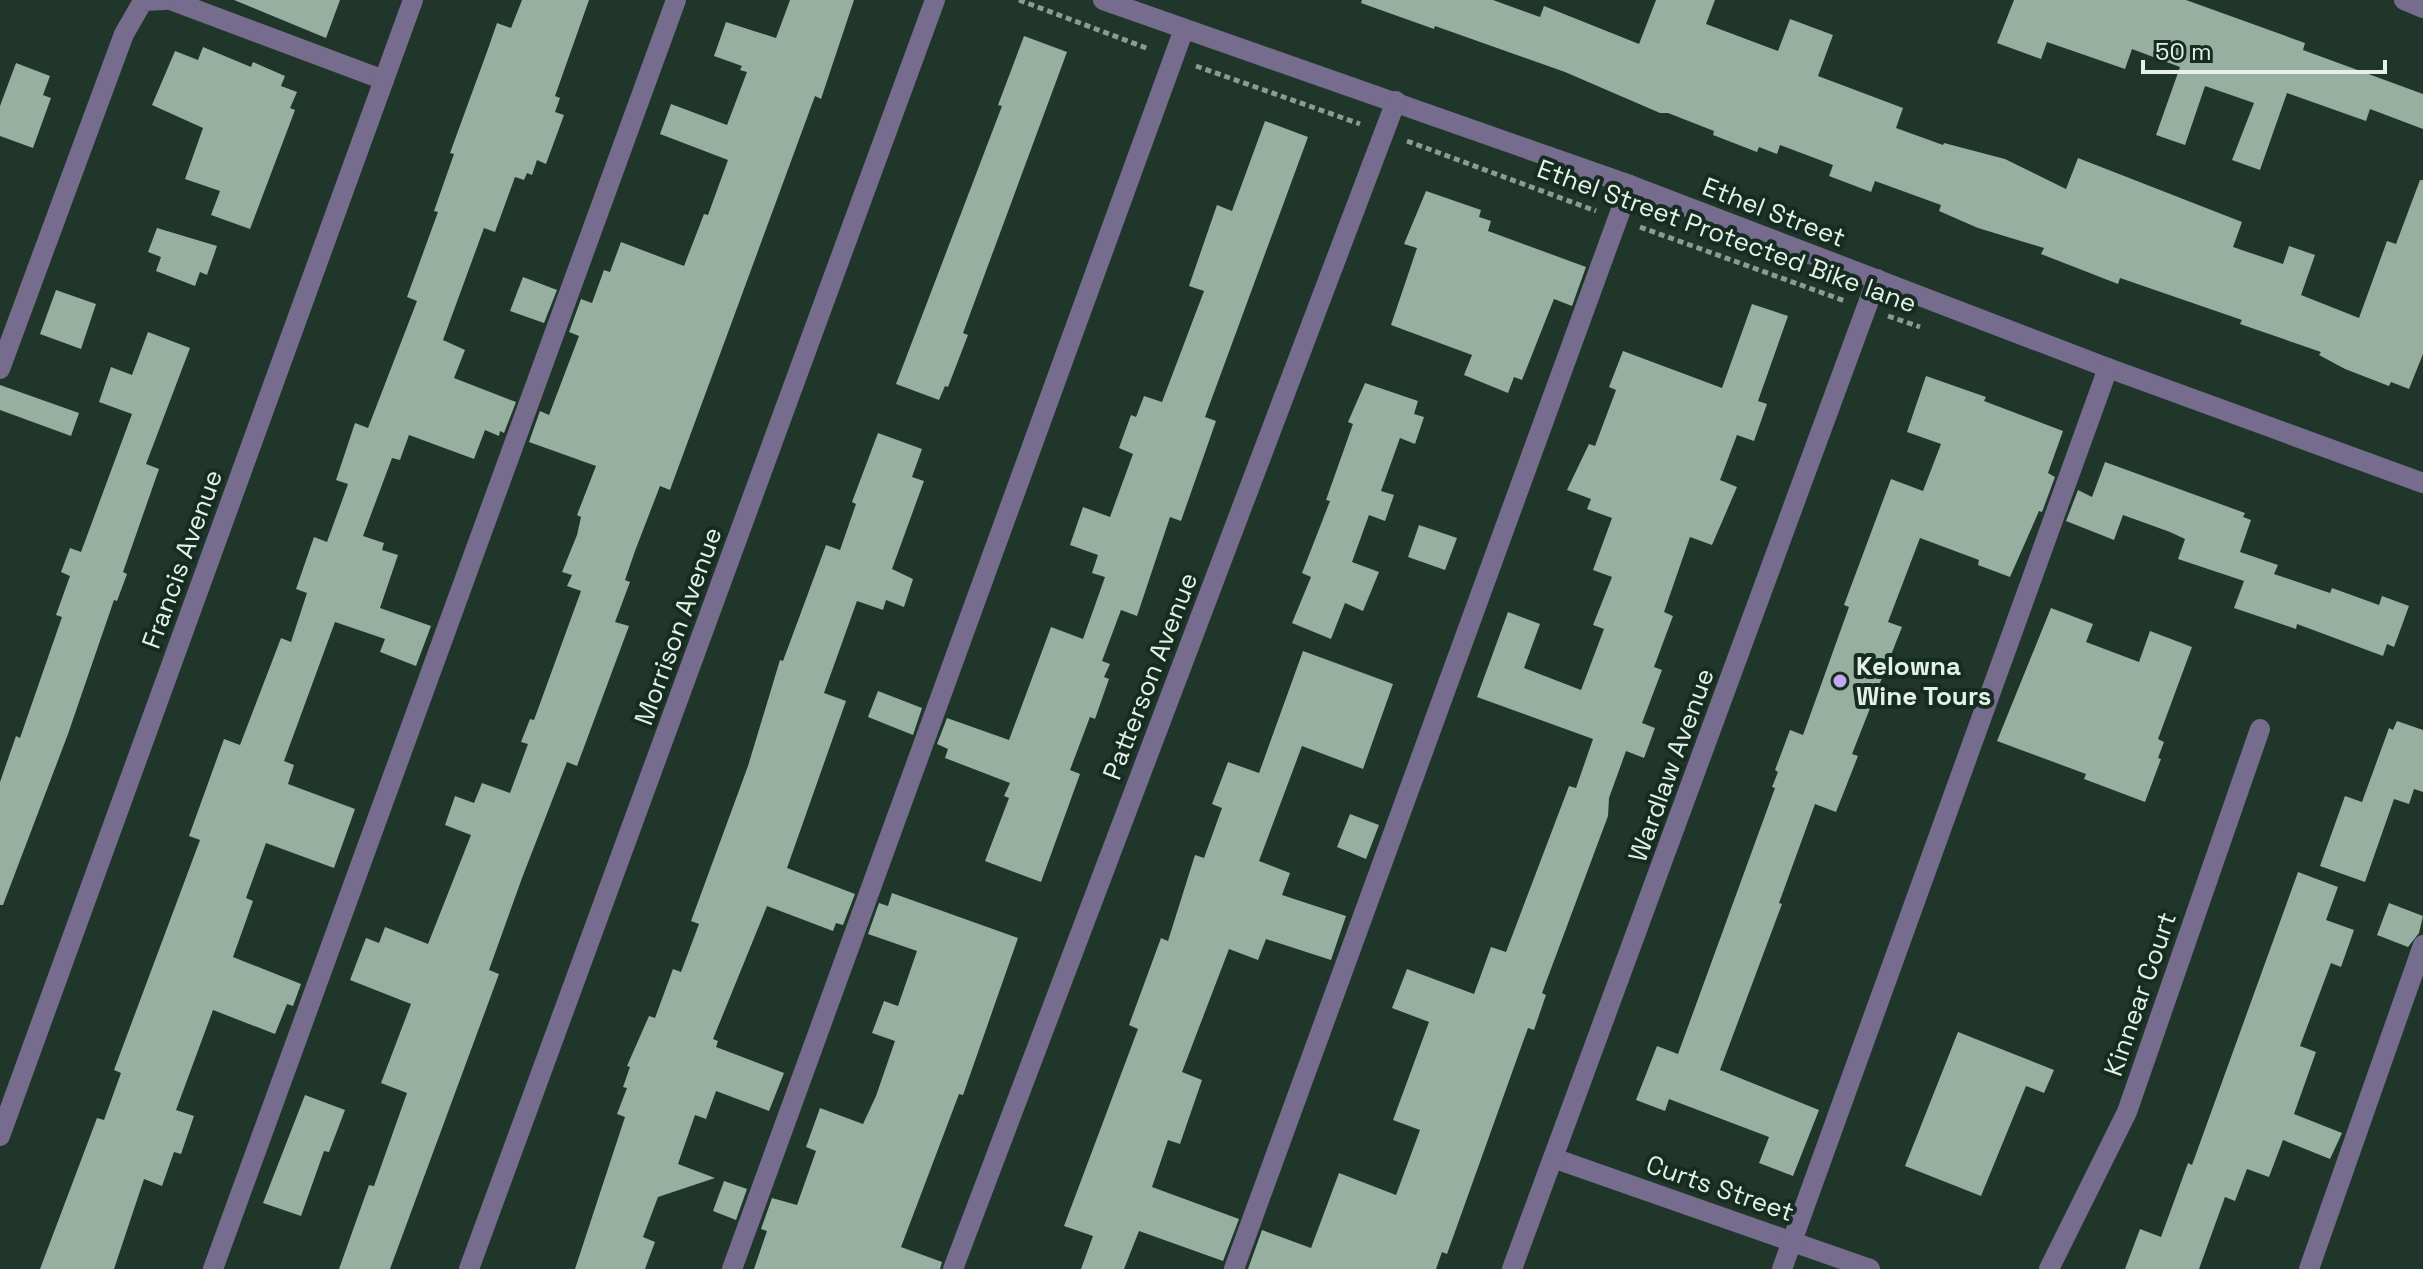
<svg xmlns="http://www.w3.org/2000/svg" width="2423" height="1269" font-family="'Space Grotesk',sans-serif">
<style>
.building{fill:#96afa1}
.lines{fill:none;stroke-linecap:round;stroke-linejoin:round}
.path{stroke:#8b9d93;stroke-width:5;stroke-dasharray:6 4;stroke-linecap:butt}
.minor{stroke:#766c8d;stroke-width:20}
.poi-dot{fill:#c1a8f3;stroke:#162c21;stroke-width:3}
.labels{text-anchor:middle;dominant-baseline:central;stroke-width:8;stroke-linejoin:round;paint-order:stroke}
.street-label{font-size:26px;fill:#e4f1e9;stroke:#162c21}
.poi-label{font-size:26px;font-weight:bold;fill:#e4f1e9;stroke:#162c21;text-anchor:start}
</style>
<rect width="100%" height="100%" fill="#20362b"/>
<g class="building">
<polygon points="234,0 340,0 326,38"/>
<polygon points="522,0 589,0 555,96 560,98 555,112 564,115 546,164 537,160 532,175 527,173 524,180 515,177 495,232 484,228 443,340 465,350 454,378 516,402 504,433 500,431 499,436 485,430 474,459 409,435 400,460 392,458 363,536 384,543 382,550 398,555 380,608 431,626 416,666 380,652 385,639 335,622 284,761 294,765 288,784 355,809 334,868 266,843 246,898 253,901 233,957 301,984 293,1006 287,1004 275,1034 213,1010 176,1110 194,1116 181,1154 174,1152 162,1186 144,1179 114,1269 40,1269 97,1118 104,1120 121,1073 114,1070 200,840 189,836 224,739 240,745 281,638 291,642 307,593 296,589 314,537 327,542 348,484 336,480 355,423 368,428 417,301 407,297 438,212 434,211 454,154 450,153 488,49 497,23 511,28"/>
<polygon points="790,0 854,0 821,99 815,96 670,490 660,486 635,551 625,580 630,582 615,622 629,626 577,766 567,762 522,878 489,970 499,974 390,1269 339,1269 369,1185 374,1186 407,1093 381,1083 411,1004 350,980 366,938 379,943 385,927 428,944 471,835 445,825 455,796 474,803 482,783 510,793 528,744 521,742 530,719 534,720 581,591 567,586 572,575 562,572 577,535 581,517 577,515 596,466 529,442 540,411 549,415 579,336 569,332 581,299 592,303 604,270 610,272 621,242 684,266 704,214 708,215 728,160 660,134 671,104 727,125 747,72 740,70 742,66 714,56 726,22 776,38"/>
<polygon points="1362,0 1493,0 1540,17 1544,6 1639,44 1656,0 1715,0 1706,24 1778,51 1790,19 1833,35 1818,76 1903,108 1896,128 1943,145 1944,143 2005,159 2066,189 2078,158 2242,222 2233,247 2283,264 2289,246 2315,255 2301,295 2359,318 2387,241 2396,244 2420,180 2423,180 2423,354 2409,389 2391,382 2389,386 2345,369 2319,355 2321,352 2240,324 2242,320 2120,278 2118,284 2041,254 2044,248 1978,228 1939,211 1941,205 1875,181 1871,192 1829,176 1833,165 1780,145 1777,154 1759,147 1757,152 1713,135 1714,131 1668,113 1660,113 1565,72 1435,26 1434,29 1361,3"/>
<polygon points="2014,0 2186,0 2305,43 2303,50 2423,94 2423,129 2370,109 2366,121 2287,93 2260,170 2232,160 2254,103 2205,86 2185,145 2156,135 2180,67 2132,49 2125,69 2047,42 2041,59 1997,43"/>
<polygon points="1024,36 1067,52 963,333 968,335 948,387 945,386 939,400 896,384 1002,106 998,105"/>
<polygon points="203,47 251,67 253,62 285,76 281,86 297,92 290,108 295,110 250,229 211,215 220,191 185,179 203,128 152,105 175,51 198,60"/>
<polygon points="16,63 50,76 43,95 51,98 33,148 0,136 0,106"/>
<polygon points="1265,121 1308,137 1205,417 1216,421 1181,521 1170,517 1137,616 1121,610 1102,661 1110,664 1104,677 1109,679 1095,719 1090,717 1070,770 1080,774 1041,882 985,861 1009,798 1004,796 1010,783 945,758 948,749 937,744 947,718 1009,740 1051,627 1083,639 1105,577 1092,573 1098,555 1070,545 1083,507 1110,517 1133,454 1119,448 1131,415 1136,417 1144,396 1162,402 1204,291 1189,286 1217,205 1232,211"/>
<polygon points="1426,191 1481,210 1479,217 1491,221 1488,231 1586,267 1572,306 1554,299 1522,380 1514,377 1508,393 1464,375 1472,355 1391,325 1417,248 1404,244"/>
<polygon points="157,228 217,246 207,275 200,272 195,286 156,271 161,257 148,252"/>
<polygon points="523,277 557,290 544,323 510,311"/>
<polygon points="56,290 96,304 81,349 40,334"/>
<polygon points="1752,304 1788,316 1758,401 1767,404 1754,441 1737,435 1720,480 1737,487 1712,545 1690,537 1664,612 1673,616 1654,667 1662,670 1642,723 1655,728 1644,758 1626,751 1609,798 1608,816 1542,993 1546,995 1534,1030 1528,1028 1447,1254 1442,1252 1436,1269 1248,1269 1262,1230 1311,1248 1339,1173 1396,1195 1420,1130 1393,1120 1429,1022 1392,1008 1407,969 1474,994 1491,947 1506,952 1569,786 1576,788 1593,739 1477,697 1508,612 1540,624 1524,668 1581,690 1604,629 1593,625 1612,577 1593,570 1612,518 1587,509 1591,499 1567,490 1589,444 1595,446 1616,390 1609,387 1623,351 1722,388"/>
<polygon points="148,332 190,348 146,464 159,469 123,572 127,574 117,601 114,600 68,734 3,905 0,905 0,782 16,736 20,738 62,617 56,615 70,576 61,572 70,548 81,552 132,414 99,402 111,367 132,375"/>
<polygon points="1926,376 1986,397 1984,401 2063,431 2048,473 2055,477 2042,512 2039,511 2010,577 1978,565 1979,560 1920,538 1888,622 1902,627 1852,754 1858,756 1836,812 1815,804 1779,903 1782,904 1720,1070 1819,1110 1793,1176 1759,1163 1769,1137 1669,1099 1665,1111 1636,1100 1657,1046 1678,1054 1775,788 1772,787 1778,772 1775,770 1790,730 1803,735 1849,607 1844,605 1891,479 1923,491 1941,444 1907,432"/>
<polygon points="1365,383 1418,401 1414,414 1424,417 1415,444 1400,438 1381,491 1394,495 1385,521 1369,515 1352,562 1379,572 1363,611 1345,603 1331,639 1292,623 1311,577 1302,573 1330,501 1326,500 1353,424 1348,422"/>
<polygon points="0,385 79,413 71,436 0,410"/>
<polygon points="878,433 922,449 912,477 924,481 892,569 913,579 904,607 886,600 883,610 857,601 824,693 846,701 787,868 855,894 843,925 836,923 833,931 767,906 713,1039 718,1041 716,1047 784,1073 769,1111 716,1091 706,1119 695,1115 678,1164 715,1178 658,1197 643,1237 655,1242 645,1269 575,1269 625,1117 617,1114 627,1088 623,1087 630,1067 627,1066 649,1016 655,1018 673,969 681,972 699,924 691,921 748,766 780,660 783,661 826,545 840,550 856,504 852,502"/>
<polygon points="2105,462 2245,513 2243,517 2251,520 2240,552 2278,565 2274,574 2330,593 2332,588 2379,605 2382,596 2409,606 2394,647 2387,644 2383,656 2297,624 2296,629 2234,608 2244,581 2178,559 2185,539 2170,532 2123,515 2114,540 2066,521 2078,490 2092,497"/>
<polygon points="1419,525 1457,538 1445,570 1408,557"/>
<polygon points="2051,608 2093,624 2086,642 2139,662 2150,631 2192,647 2158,739 2164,742 2158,758 2161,759 2145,802 2084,779 2086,774 1997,741"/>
<polygon points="1303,651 1393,684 1363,769 1302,746 1259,861 1290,873 1282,895 1346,916 1331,960 1266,939 1258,960 1229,949 1182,1072 1202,1080 1180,1144 1168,1140 1152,1187 1239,1219 1223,1261 1139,1231 1124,1269 1081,1269 1093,1236 1064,1226 1138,1029 1129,1025 1161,938 1168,941 1195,855 1204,858 1222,808 1212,804 1228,762 1259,773"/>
<polygon points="878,691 922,708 913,735 868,717"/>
<polygon points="2397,721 2423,730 2423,792 2414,789 2409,804 2394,799 2365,882 2320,866 2345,796 2362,802 2389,728 2393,730"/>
<polygon points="1350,814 1379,825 1366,859 1337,847"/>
<polygon points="2298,872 2338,887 2326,920 2354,930 2341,967 2331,963 2300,1046 2316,1052 2294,1114 2342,1133 2330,1159 2283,1140 2269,1177 2247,1169 2235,1201 2225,1197 2199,1269 2125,1269 2140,1229 2161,1237 2188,1163 2192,1165"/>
<polygon points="892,893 1018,938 963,1095 959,1094 901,1247 942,1262 940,1269 754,1269 767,1231 761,1229 772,1198 797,1205 816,1151 806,1147 820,1108 863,1124 876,1096 895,1041 872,1033 884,1001 898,1006 917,951 868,934 879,903 888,906"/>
<polygon points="2389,903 2423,916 2419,933 2408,947 2377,935"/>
<polygon points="1958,1032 2054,1070 2044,1093 2026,1086 1981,1196 1905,1166"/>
<polygon points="305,1095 345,1110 329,1152 324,1151 301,1216 263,1203"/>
<polygon points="724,1181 747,1189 736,1220 713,1211"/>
</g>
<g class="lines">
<g class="path">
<polyline points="1019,0 1149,49"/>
<polyline points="1196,66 1360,124"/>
<polyline points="1407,141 1596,211"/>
<polyline points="1640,227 1845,301"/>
<polyline points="1888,316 1920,327"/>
</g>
<g class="minor">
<polyline points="170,0 384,80"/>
<polyline points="1103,0 1630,185 2108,368 2423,483"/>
<polyline points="2404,0 2423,8"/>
<polyline points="0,369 124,34 143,1 165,0"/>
<polyline points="0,1136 413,0"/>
<polyline points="1553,1158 1870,1269"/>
<polyline points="213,1269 676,0"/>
<polyline points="469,1269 935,0"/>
<polyline points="732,1269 1184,29"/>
<polyline points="953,1269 1396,101"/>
<polyline points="1234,1269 1630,185"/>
<polyline points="1512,1269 1877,279"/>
<polyline points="1782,1269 2108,368"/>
<polyline points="2049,1269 2127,1112 2260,729"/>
<polyline points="2309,1269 2423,945"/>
</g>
</g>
<circle class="poi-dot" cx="1840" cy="681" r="8"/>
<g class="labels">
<g class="street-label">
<text transform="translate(1774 212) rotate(21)">Ethel Street</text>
<text transform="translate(1727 236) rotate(20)">Ethel Street Protected Bike lane</text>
<text transform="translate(182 559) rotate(-70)">Francis Avenue</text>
<text transform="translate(678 626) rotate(-70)">Morrison Avenue</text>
<text transform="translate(1150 676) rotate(-69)">Patterson Avenue</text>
<text transform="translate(1671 765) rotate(-70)">Wardlaw Avenue</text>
<text transform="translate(2140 994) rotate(-71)">Kinnear Court</text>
<text transform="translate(1720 1188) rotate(19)">Curts Street</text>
</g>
<g class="poi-label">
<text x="1856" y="666">Kelowna<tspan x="1856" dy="30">Wine Tours</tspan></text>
</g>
</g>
<path d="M2143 60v12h242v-12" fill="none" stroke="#e4f1e9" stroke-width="4"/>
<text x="2155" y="60" font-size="24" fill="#e4f1e9" stroke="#162c21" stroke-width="6" paint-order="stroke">50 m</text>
</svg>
